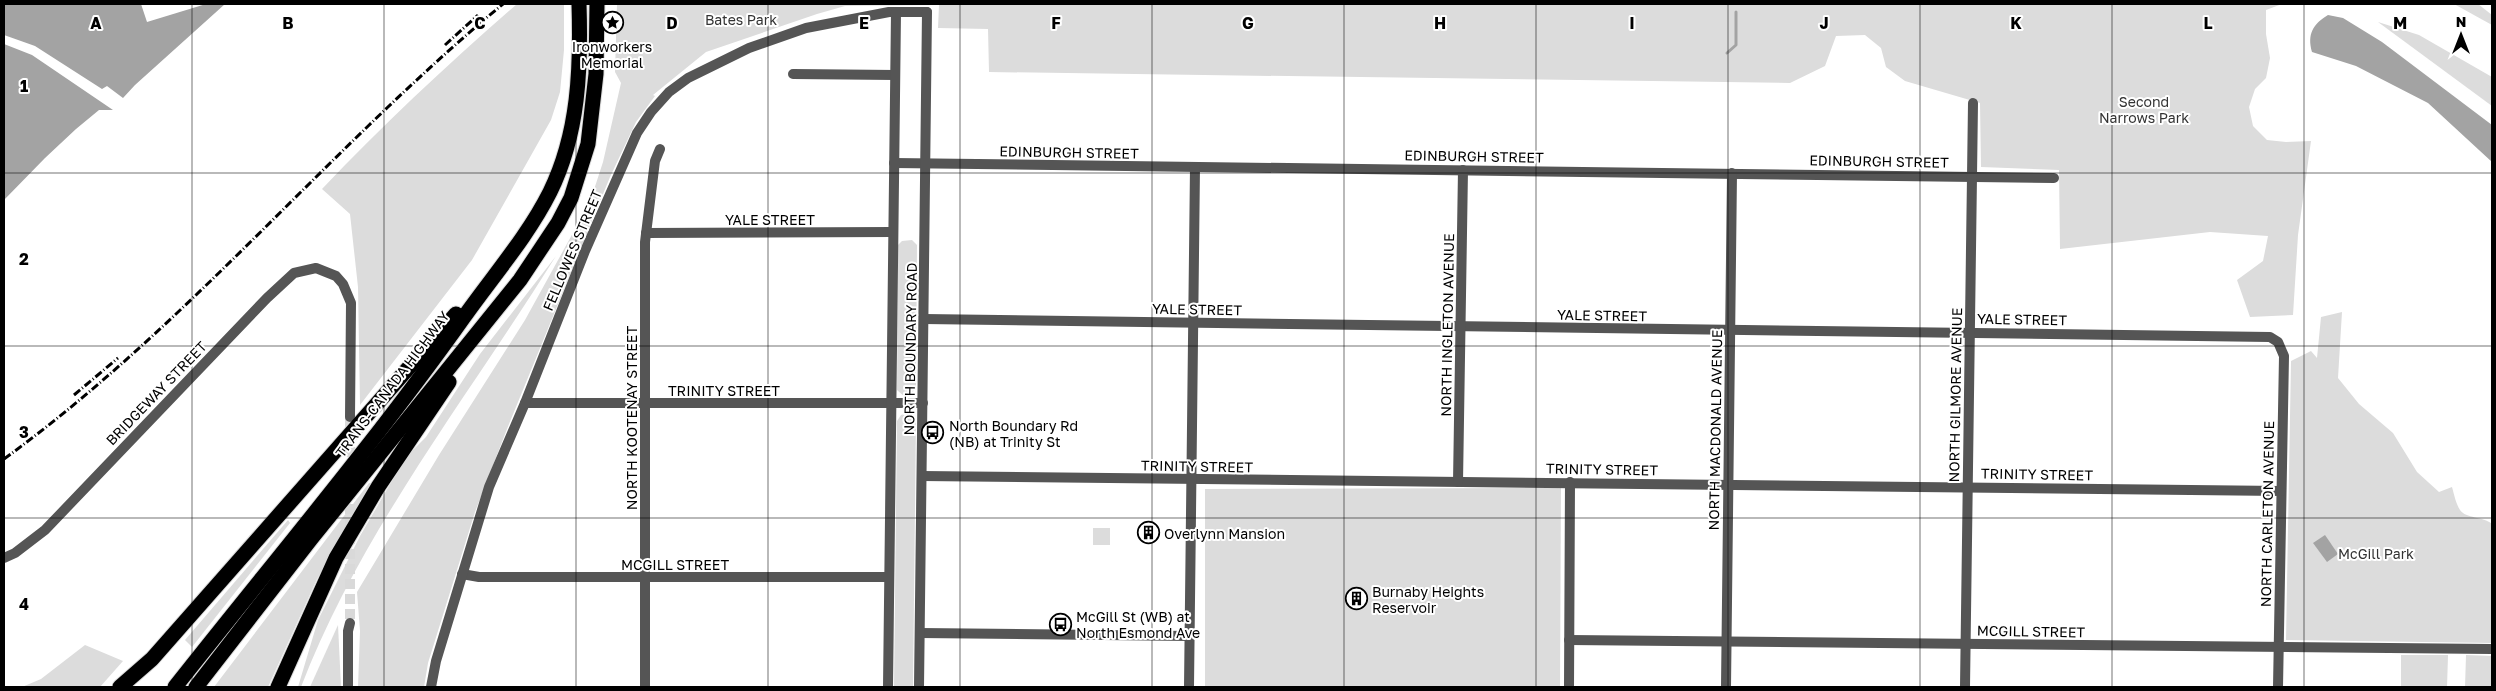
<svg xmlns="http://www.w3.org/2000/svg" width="2496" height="691" font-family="'Golos Text',sans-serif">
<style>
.green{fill:#dcdcdc}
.water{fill:#a3a3a3}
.pier{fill:#fff}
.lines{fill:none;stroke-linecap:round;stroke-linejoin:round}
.stream{stroke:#a3a3a3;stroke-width:3}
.tertiary-tunnel{stroke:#d9d9d9;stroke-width:10;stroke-dasharray:10 5;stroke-linecap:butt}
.motorway-casing{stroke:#dbdbdb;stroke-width:17}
.minor{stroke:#555;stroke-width:10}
.tertiary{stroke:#555;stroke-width:10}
.motorway{stroke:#000;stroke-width:15}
.rail{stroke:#000;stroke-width:3;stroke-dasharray:8 2.5 1 2.5;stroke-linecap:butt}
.grid{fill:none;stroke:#000;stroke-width:1;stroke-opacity:0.55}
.labels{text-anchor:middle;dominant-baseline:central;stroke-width:4;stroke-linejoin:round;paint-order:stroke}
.park-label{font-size:14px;fill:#333;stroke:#fff}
.poi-label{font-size:14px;fill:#000;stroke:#fff;text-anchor:start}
.street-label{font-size:14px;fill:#000;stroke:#fff}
.grid-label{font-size:16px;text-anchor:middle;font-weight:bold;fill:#000;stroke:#fff;stroke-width:4;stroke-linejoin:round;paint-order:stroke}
</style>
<rect width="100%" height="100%" fill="#fff"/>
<g class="green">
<path d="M517,4H564V50L560,92L551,120L472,260L360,405L358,287L350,214L322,189C384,124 449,63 517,4Z"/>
<polygon points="617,4 2282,4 2266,10 2266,34 2270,58 2266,78 2255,89 2249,107 2253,126 2267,140 2286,142 2311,141 2298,235 2293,315 2250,317 2237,280 2263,261 2268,236 2210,232 2060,249 2059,170 1981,167 1980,103 1905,81 1886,67 1881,48 1865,35 1836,36 1825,66 1790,83 989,72 988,29 938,28 939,5 845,6 817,14 706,52 653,95 655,96 636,122 610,177 507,429 475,512 428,663 424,687 358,687 360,631 357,592 439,455 525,320 590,202 603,162 621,83 615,72"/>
<polygon points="2454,4 2478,4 2492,15 2492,25"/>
<polygon points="2378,22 2419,35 2492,77 2492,106"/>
<polygon points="912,240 917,245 916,385 913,392 905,397 897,390 898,245 902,241"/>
<path d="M556,256C468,397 361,531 301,687H298L318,620L360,536L389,486L407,456L426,437L480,354Z"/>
<path d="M2342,312L2338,378L2359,404L2393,433L2417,472L2439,492L2452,487C2454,494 2456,504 2460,510C2466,519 2483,516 2492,524V643L2286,640L2291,361L2311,351L2317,358L2321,317Z"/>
<polygon points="908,413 916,420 913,687 894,687 897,421 901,415"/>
<polygon points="369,483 373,484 317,579 268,687 214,687"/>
<polygon points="1561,488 1560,687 1205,687 1205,489"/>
<polygon points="288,520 290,523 192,647 185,640"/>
<rect x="1093" y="528" width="17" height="17"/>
<polygon points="338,625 341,687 310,687"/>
<polygon points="85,645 123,661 100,687 22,687 41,679"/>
<polygon points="2401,655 2448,655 2447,687 2401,687"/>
<polygon points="2466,655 2492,656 2492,687 2465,687"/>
</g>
<g class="water">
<polygon points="4,4 234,4 205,27 114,113 101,113 41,166 4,204"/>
<path d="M2328,15L2343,18L2382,42L2492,125V162L2428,103L2356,66L2312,52C2307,34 2313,24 2328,15Z"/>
<polygon points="2325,535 2338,554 2327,562 2313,543"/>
</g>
<g class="pier">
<polygon points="141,4 206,4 147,22"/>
<polygon points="225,4 237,4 205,29 180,60 118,113 101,116 94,122 53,161 36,173 4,207 4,200 45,158 76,129 99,110 113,110 32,55 4,44 4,35 35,46 102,89 107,86 123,98 135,85"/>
</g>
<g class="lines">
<polyline class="stream" points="1727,53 1736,45 1736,12"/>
<g class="tertiary-tunnel">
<polyline points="350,417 350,470"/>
<polyline points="350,489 350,623"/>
</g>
<defs>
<g id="motorway">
<polyline points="120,687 152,659 456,314"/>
<path d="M175,687C272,564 374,444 464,317C493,276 528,236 550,192C579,133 581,68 579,4"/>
<polyline points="196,687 311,539 520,280 558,223 571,198 588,144 596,74 597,4"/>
<polyline points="278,687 336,558 378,487 449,382"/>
</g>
</defs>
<use href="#motorway" class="motorway-casing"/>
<g class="minor">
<polyline points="793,74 895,75"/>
<polyline points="894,163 2054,178"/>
<polyline points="1972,176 1973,103"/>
<polyline points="646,233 893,232"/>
<polyline points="924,319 2270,337 2278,342 2284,356 2278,687"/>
<polyline points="525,403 923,403"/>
<polyline points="922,476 2281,491"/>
<polyline points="1458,482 1463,170"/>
<polyline points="462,574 479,577 889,577"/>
<polyline points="920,633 1190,636"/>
<polyline points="1569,640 2492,649"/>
<polyline points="431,687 436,661 489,487 525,403 585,251 637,133 651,112 669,92 688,78 749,48 806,28 889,12 927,12"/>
<polyline points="645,687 645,242 655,161 660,149"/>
<polyline points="1189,687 1195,167"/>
<polyline points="1569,687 1570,482"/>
<polyline points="1726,687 1732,173"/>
</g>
<g class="tertiary">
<polyline points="4,558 15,553 45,530 267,298 294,273 316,268 336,276 343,284 351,303 350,417"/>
<polyline points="348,687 348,631 350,623"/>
<polyline points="888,687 896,12"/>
<polyline points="919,687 927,12"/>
<polyline points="1965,687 1972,176"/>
</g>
<use href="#motorway" class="motorway"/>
<g class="rail">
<polyline points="445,45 478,15"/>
<polyline points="74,395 118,358"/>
<path d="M4,459C187,326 329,148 503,4"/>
</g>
</g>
<path class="grid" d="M192,4V687M384,4V687M576,4V687M768,4V687M960,4V687M1152,4V687M1344,4V687M1536,4V687M1728,4V687M1920,4V687M2112,4V687M2304,4V687M4,173H2492M4,346H2492M4,518H2492"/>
<defs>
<symbol id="sight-ring" viewBox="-11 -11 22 22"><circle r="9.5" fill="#fff" stroke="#000" stroke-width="1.5"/><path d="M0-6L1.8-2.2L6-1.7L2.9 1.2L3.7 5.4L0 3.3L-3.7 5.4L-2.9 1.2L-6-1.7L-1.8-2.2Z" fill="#000"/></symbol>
<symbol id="bus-ring" viewBox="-11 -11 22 22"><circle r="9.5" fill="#fff" stroke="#000" stroke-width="1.5"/><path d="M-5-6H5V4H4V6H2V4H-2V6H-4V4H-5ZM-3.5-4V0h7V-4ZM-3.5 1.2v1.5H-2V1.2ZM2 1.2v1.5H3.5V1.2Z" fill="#000"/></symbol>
<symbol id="building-ring" viewBox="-11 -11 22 22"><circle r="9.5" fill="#fff" stroke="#000" stroke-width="1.5"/><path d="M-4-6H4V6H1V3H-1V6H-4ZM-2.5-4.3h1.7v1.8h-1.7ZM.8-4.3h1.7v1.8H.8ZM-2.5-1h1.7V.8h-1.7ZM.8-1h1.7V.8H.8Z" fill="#000"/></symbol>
</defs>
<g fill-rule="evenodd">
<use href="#sight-ring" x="600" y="10" width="25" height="25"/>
<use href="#bus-ring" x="920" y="420" width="25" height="25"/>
<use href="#building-ring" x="1136" y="520" width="25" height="25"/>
<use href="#building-ring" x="1344" y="586" width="25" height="25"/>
<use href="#bus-ring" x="1048" y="612" width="25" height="25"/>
</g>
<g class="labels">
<g class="park-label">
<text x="741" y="19">Bates Park</text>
<text x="2144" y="101">Second<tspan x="2144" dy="16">Narrows Park</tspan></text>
<text x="2376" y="553">McGill Park</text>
</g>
<g class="poi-label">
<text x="612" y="46" text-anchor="middle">Ironworkers<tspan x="612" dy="16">Memorial</tspan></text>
<text x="949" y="425">North Boundary Rd<tspan x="949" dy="16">(NB) at Trinity St</tspan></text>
<text x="1164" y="533">Overlynn Mansion</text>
<text x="1372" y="591">Burnaby Heights<tspan x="1372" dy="16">Reservoir</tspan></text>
<text x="1076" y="616">McGill St (WB) at<tspan x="1076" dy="16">North Esmond Ave</tspan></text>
</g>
<g class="street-label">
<text transform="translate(1069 152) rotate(1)">EDINBURGH STREET</text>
<text transform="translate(1474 156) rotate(1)">EDINBURGH STREET</text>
<text transform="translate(1879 161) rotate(1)">EDINBURGH STREET</text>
<text x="770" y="219">YALE STREET</text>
<text transform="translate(572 250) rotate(-67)">FELLOWES STREET</text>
<text transform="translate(1197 309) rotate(1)">YALE STREET</text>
<text transform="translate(1602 315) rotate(1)">YALE STREET</text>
<text transform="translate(2022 319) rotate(1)">YALE STREET</text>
<text transform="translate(1447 325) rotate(-89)">NORTH INGLETON AVENUE</text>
<text transform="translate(910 349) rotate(-89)">NORTH BOUNDARY ROAD</text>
<text transform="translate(392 384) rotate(-53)">TRANS-CANADA HIGHWAY</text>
<text x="724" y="390">TRINITY STREET</text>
<text transform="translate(156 393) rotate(-46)">BRIDGEWAY STREET</text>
<text transform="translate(1955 395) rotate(-89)">NORTH GILMORE AVENUE</text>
<text transform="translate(631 418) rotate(-90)">NORTH KOOTENAY STREET</text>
<text transform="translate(1715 430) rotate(-89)">NORTH MACDONALD AVENUE</text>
<text transform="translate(1197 466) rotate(1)">TRINITY STREET</text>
<text transform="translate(1602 469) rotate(1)">TRINITY STREET</text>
<text transform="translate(2037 474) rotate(1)">TRINITY STREET</text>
<text transform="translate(2267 514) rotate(-89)">NORTH CARLETON AVENUE</text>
<text x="675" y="564">MCGILL STREET</text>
<text transform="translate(2031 631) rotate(1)">MCGILL STREET</text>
</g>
</g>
<g class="grid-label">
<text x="96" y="29">A</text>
<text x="288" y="29">B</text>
<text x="480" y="29">C</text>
<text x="672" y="29">D</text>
<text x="864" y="29">E</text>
<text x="1056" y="29">F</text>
<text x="1248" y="29">G</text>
<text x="1440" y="29">H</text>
<text x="1632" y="29">I</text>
<text x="1824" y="29">J</text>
<text x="2016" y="29">K</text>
<text x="2208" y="29">L</text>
<text x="2400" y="29">M</text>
<text x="24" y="92">1</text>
<text x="24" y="265">2</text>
<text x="24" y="438">3</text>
<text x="24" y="610">4</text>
</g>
<rect width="2496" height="691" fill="none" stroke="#000000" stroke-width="10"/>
<g transform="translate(2461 35)" stroke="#ffffff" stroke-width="4" paint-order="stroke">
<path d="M0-4L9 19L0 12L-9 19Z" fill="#000000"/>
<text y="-8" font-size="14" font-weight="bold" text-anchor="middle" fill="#000000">N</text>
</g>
</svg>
